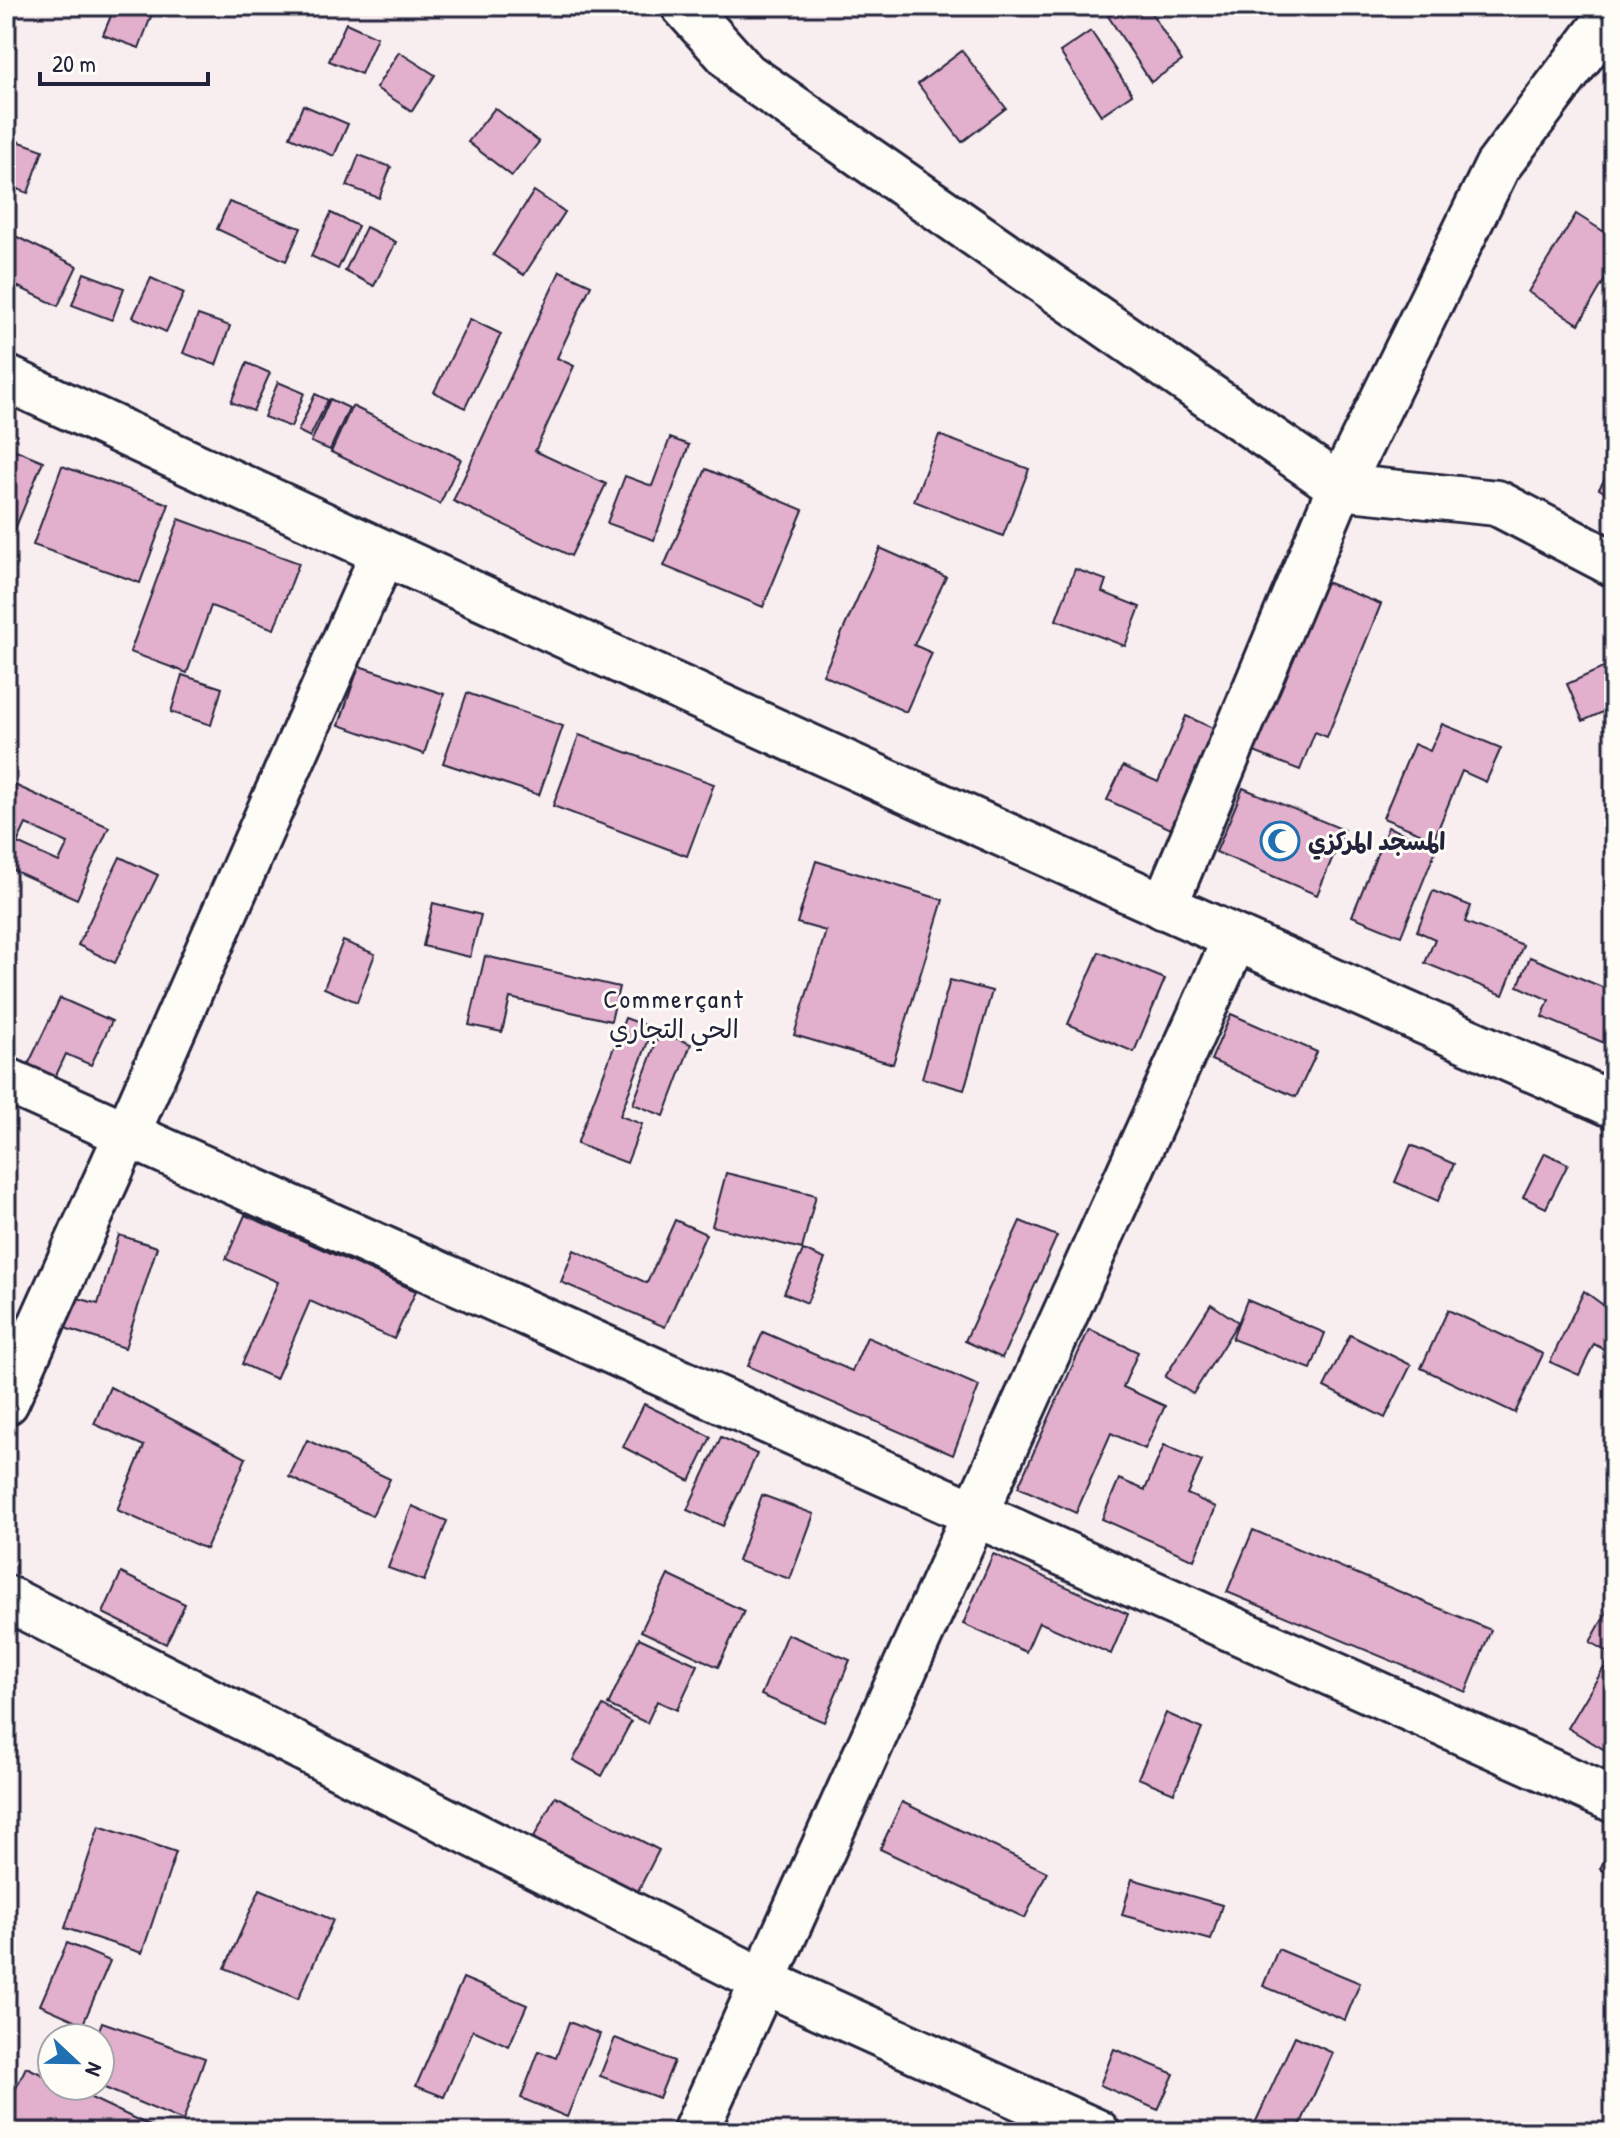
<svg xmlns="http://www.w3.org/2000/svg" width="1620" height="2138" font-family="'Patrick Hand','Playpen Sans Arabic',sans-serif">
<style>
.building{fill:#e2afcd;stroke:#22223b;stroke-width:2;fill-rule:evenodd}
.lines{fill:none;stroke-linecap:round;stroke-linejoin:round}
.minor-casing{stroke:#22223b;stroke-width:50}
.primary-casing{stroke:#22223b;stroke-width:50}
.minor{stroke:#fdfcf7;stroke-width:44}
.primary{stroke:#fdfcf7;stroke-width:44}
.labels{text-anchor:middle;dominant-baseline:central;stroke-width:6;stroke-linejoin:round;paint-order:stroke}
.poi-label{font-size:24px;font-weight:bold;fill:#22223b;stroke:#fdfcf7;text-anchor:start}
.neighbourhood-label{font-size:26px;letter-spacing:2px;fill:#22223b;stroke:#fdfcf7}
</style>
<rect width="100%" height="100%" fill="#f8edef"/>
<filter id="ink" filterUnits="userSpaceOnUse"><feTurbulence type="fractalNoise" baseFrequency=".0125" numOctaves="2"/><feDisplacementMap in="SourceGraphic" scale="16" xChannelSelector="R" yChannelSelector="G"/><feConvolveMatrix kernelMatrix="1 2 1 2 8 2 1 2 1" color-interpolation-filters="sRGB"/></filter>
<g filter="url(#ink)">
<g class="building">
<polygon points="115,6 155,6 139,48 103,35"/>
<polygon points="1123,6 1147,6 1182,61 1151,82 1108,16"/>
<polygon points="346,23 377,37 361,74 329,61"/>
<polygon points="1091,31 1132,94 1101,115 1060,52"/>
<polygon points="962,51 1006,108 962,142 918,84"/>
<polygon points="399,52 435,75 412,111 376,88"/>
<polygon points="303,105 348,124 334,156 290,137"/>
<polygon points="495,108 539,142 512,176 468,142"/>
<polygon points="6,137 43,150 28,193 6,185"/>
<polygon points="359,155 391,167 379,198 347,186"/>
<polygon points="534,191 565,212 524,275 493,255"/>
<polygon points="229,202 301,228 286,261 217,229"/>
<polygon points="331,213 358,226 338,269 311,256"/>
<polygon points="1576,214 1614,238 1614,264 1579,324 1528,292"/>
<polygon points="366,227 396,242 374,286 345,271"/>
<polygon points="15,236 77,266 58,306 6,281 6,255"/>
<polygon points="560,271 591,285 557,358 574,366 535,451 606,484 571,556 453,501"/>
<polygon points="84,273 124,288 112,320 72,305"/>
<polygon points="151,278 184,293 166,332 133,317"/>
<polygon points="198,315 230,326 216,365 183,353"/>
<polygon points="470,319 501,334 465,408 434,392"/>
<polygon points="247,363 270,373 253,411 231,402"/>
<polygon points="278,382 304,393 291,427 264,417"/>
<polygon points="315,394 328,400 310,437 298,431"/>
<polygon points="330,399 349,408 330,450 311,442"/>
<polygon points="352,406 461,459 440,504 331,452"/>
<polygon points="939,435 1029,469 1003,536 914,501"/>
<polygon points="670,438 689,445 654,540 607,523 625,476 652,486"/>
<polygon points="6,446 43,461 6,551"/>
<polygon points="1614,463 1614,498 1599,489"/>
<polygon points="62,466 169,504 140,583 33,545"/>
<polygon points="706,469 803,510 763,607 664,566"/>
<polygon points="179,519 299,563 274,629 211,606 187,673 130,652"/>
<polygon points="880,548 946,577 914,645 932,653 906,712 823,675"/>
<polygon points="1075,569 1106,580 1102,592 1140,607 1125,646 1056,620"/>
<polygon points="1323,581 1381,604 1327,737 1315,732 1300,770 1254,752"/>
<polygon points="1614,663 1614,707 1583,721 1567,684"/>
<polygon points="359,666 444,694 424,754 339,725"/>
<polygon points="182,675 222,688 211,725 171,712"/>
<polygon points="467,693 563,726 539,795 443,763"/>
<polygon points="1186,716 1215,729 1171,829 1107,800 1123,766 1158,782"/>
<polygon points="1442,724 1501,748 1486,782 1462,771 1434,839 1383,818 1414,744 1430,751"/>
<polygon points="579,735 714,784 687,856 553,806"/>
<path d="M10,783L109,827L77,899L6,867V791ZM26,824L68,843L59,862L17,843Z"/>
<polygon points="1243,788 1344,830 1317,895 1216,852"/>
<polygon points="1388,827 1437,847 1401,936 1352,916"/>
<polygon points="120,857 158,875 115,963 78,945"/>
<polygon points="816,861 943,900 893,1064 794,1035 826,931 797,923"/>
<polygon points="1433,891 1471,906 1465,922 1523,945 1503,995 1425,963 1435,939 1417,931"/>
<polygon points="433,903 481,915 470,957 423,946"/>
<polygon points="343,941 375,954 357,1002 324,988"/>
<polygon points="1099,952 1165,979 1134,1052 1068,1024"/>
<polygon points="485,956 619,987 611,1021 510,998 502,1032 469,1025"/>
<polygon points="1530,957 1614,992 1614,1047 1542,1017 1549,1000 1518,986"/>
<polygon points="950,980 992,991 964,1090 922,1078"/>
<polygon points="60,998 112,1021 91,1065 66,1054 53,1082 26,1069"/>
<polygon points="1231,1014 1317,1052 1296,1097 1211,1060"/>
<polygon points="625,1018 653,1028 620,1116 642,1124 627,1163 577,1144"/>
<polygon points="660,1032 691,1044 664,1116 633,1104"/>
<polygon points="1411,1145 1454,1164 1438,1201 1395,1182"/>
<polygon points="1545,1153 1568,1164 1546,1208 1523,1197"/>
<polygon points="726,1173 816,1195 802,1249 712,1226"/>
<polygon points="245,1215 416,1291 394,1339 310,1301 276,1379 242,1364 278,1282 226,1259"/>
<polygon points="675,1220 706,1234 665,1327 561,1282 574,1250 647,1283"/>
<polygon points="1020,1221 1057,1236 1002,1358 965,1341"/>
<polygon points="119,1235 157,1247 125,1348 65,1328 75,1297 98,1304"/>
<polygon points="803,1250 825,1259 807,1303 784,1293"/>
<polygon points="1584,1291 1614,1313 1614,1333 1605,1350 1594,1344 1579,1375 1550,1362"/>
<polygon points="1247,1300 1325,1333 1311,1369 1232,1339"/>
<polygon points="1211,1304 1238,1322 1193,1394 1165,1377"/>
<polygon points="1448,1310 1543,1354 1515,1413 1421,1368"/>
<polygon points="1089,1329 1138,1352 1123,1387 1165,1406 1145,1449 1111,1433 1076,1513 1018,1487"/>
<polygon points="763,1332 852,1371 867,1337 979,1386 953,1455 748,1366"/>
<polygon points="1350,1335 1411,1365 1385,1418 1324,1387"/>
<polygon points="110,1387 246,1458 206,1549 117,1510 144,1446 94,1424"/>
<polygon points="644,1404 711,1437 690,1481 623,1447"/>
<polygon points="721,1437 757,1454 723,1526 687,1510"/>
<polygon points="307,1440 390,1479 372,1516 289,1477"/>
<polygon points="1164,1445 1202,1461 1187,1494 1216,1507 1194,1560 1102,1519 1119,1479 1145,1490"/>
<polygon points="762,1495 814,1514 790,1579 738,1561"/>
<polygon points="412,1506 447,1521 424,1581 388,1568"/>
<polygon points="1253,1530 1491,1630 1466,1692 1227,1592"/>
<polygon points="993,1554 1128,1614 1111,1654 1039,1622 1026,1652 963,1624"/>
<polygon points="121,1573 185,1604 166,1644 103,1613"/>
<polygon points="668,1575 744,1611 718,1667 641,1631"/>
<polygon points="1608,1610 1614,1613 1614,1734 1605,1750 1568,1728 1612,1654 1590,1642"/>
<polygon points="787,1634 850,1660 824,1722 761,1695"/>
<polygon points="639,1638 698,1665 677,1710 657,1701 647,1723 608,1705"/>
<polygon points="603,1706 631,1722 602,1776 573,1760"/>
<polygon points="1166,1713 1202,1729 1174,1793 1138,1778"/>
<polygon points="555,1796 659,1850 637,1893 533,1839"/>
<polygon points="902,1802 1047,1872 1025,1918 880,1849"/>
<polygon points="99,1826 176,1852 142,1953 65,1928"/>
<polygon points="1613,1841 1614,1841 1614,1876 1600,1869"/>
<polygon points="1132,1879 1222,1905 1211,1940 1122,1915"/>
<polygon points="260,1889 333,1920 298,1999 225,1968"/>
<polygon points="67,1943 110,1961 83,2024 40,2005"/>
<polygon points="1278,1949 1360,1983 1345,2020 1263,1986"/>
<polygon points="463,1978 527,2005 509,2046 473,2030 444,2097 416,2086"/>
<polygon points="102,2022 205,2058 183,2121 100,2086 100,2038 96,2038"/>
<polygon points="569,2022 600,2034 567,2117 521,2098 539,2051 556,2058"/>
<polygon points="1295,2036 1333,2053 1297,2132 1251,2132"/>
<polygon points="615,2038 674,2061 659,2098 600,2076"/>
<polygon points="1114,2049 1174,2074 1158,2110 1100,2085"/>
<polygon points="26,2067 52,2079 52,2086 66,2086 163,2132 6,2132 6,2109"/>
</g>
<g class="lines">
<defs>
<g id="minor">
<polyline points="684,6 745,74 1340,487 1497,503 1614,564"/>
<polyline points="1164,907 1340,487 1497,167 1614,11"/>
<polyline points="6,1080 1614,1800"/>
<polyline points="6,1402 127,1134 383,554"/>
<polyline points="6,1598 763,1981 1097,2132"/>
<polyline points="695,2132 1235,939"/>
</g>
<path id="primary" d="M6,378C539,626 1075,869 1614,1105"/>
</defs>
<use href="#minor" class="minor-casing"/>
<use href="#primary" class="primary-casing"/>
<use href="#minor" class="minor"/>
<use href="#primary" class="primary"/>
</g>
</g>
<defs>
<symbol id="mosque-ring" viewBox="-11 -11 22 22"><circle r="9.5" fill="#fdfcf7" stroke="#1f6fb2" stroke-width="1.5"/><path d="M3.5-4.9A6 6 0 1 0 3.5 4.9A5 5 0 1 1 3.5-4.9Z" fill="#1f6fb2"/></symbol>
</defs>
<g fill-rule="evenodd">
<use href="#mosque-ring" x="1258" y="819" width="44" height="44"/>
</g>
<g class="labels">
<g class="poi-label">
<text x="1308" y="841">المسجد المركزي</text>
</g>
<g class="neighbourhood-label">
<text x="674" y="998">Commerçant<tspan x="674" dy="30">الحي التجاري</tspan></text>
</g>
</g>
<rect width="1620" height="2138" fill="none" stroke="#fdfcf7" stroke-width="32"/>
<rect x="16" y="16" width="1588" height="2106" fill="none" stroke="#22223b" stroke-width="3" filter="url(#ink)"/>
<g transform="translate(76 2062) rotate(112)"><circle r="38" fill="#fdfcf7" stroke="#a5a5ac" stroke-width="2"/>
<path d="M0-6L14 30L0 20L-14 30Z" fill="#1f6fb2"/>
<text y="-12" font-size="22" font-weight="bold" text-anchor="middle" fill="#22223b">N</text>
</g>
<path d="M40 72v12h168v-12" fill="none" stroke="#22223b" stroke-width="4"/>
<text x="52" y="72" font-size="24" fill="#22223b" stroke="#fdfcf7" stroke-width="6" paint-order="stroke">20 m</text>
</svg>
